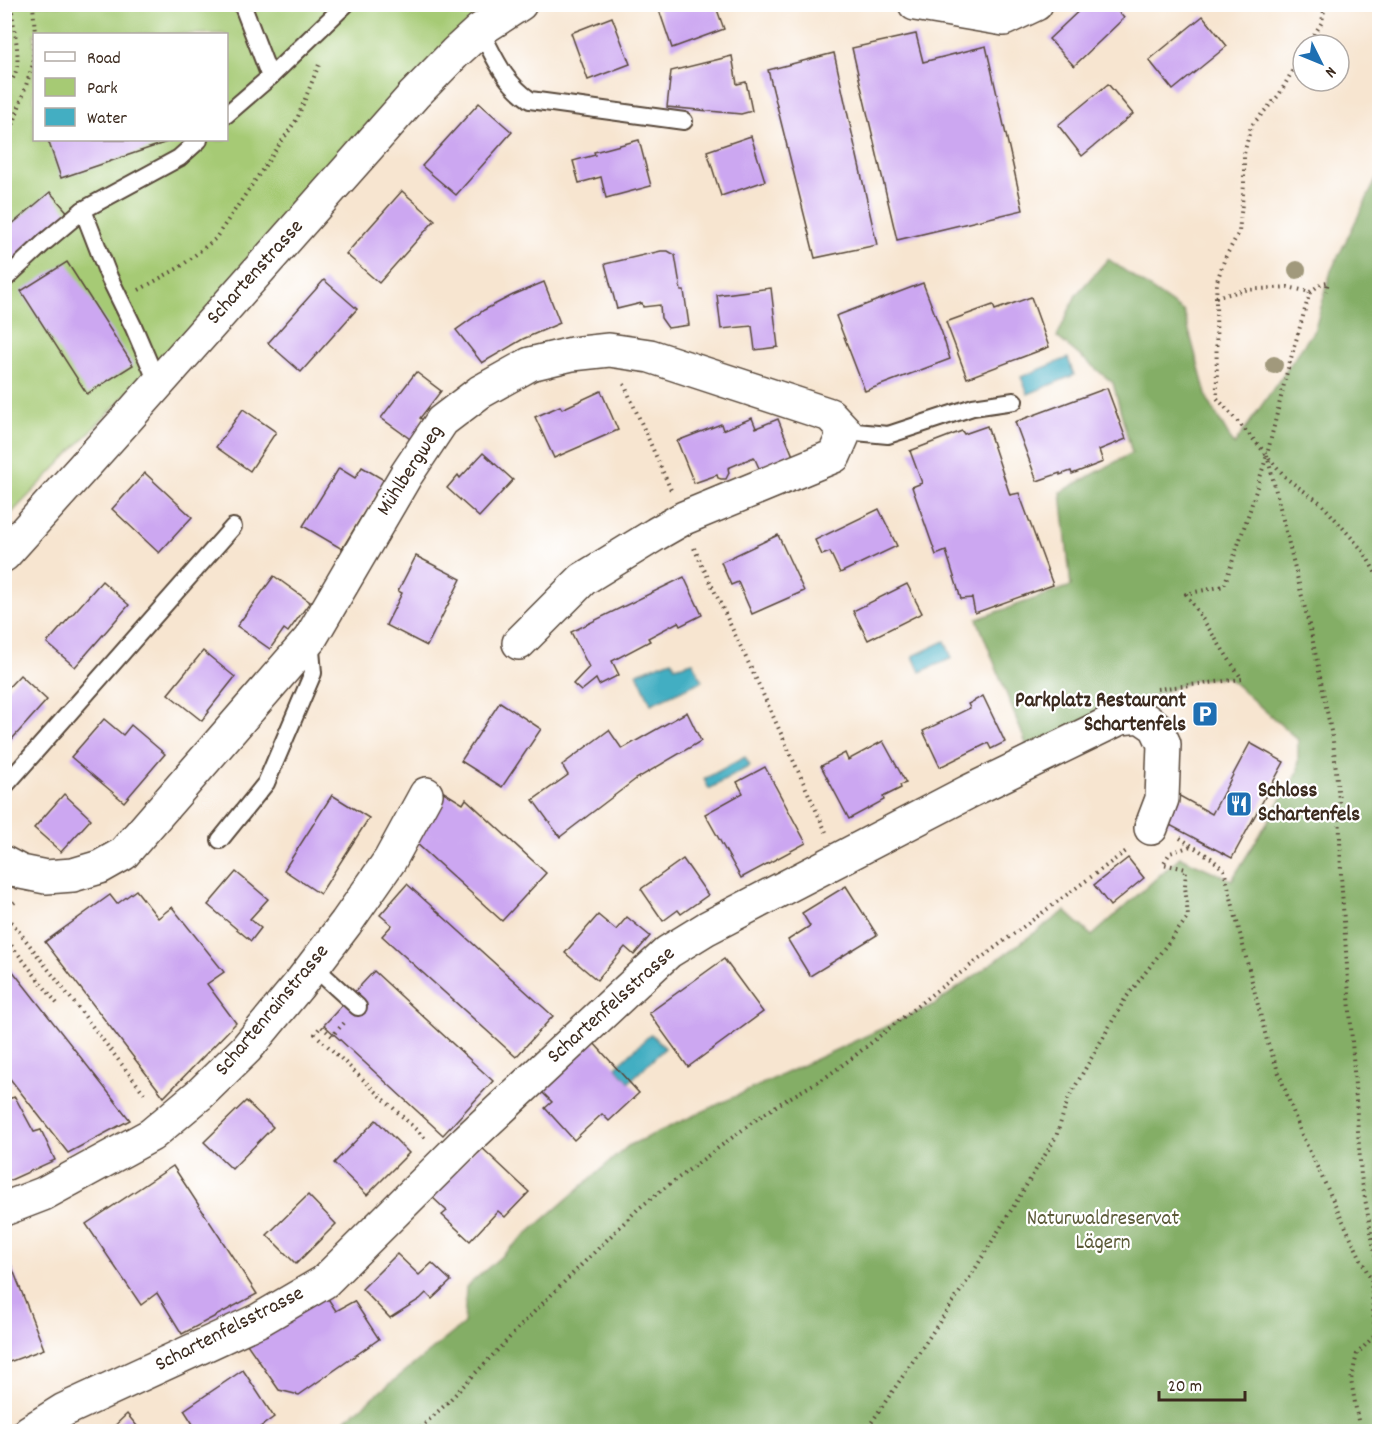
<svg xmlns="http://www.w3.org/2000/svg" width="1384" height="1436" font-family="Dekko,sans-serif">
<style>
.green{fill:#a6ca74;stroke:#707a49;stroke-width:1.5;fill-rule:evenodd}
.forest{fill:#84ae66;stroke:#606c42;stroke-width:1.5}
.water{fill:#43aec2;stroke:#3f6c70;stroke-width:1.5}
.building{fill:#cca7f1}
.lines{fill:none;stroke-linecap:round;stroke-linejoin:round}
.service-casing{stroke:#574639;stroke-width:20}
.minor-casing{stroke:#574639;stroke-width:36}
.path{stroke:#574639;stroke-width:4;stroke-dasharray:1.5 4.5;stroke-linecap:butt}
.service{stroke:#fff;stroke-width:16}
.minor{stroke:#fff;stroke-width:33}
.tree{fill:#a1997c}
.labels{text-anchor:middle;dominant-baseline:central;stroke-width:4.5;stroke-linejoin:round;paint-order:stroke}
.street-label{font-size:21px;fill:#3b2a1e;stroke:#fff}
.poi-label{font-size:21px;font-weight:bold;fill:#3b2a1e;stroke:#fff;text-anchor:end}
.park-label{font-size:21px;fill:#5b5a38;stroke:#fff}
</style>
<rect width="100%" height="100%" fill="#fff"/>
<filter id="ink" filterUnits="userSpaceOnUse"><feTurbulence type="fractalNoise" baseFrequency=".0167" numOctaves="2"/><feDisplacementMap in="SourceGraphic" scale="12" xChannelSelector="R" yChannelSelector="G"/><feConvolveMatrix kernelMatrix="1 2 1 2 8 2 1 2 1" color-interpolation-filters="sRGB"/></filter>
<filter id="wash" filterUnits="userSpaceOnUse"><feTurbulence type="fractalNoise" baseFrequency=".008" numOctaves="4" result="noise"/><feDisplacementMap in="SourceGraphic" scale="24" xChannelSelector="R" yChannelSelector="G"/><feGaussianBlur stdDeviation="1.35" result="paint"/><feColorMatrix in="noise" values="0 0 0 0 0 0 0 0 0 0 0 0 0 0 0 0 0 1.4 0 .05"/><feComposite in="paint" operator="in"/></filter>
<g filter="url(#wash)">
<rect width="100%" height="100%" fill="#f7e5d0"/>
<path class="green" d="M5,5H503L5,520ZM34,34H226V140H34Z"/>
<polygon class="forest" points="1379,174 1379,1431 330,1432 464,1324 466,1287 628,1146 935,1004 1065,911 1092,936 1180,857 1232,880 1298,772 1298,740 1227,677 1194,680 1027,746 977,619 1071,586 1061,492 1132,453 1113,383 1057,337 1076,295 1108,259 1184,312 1207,398 1234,445 1315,329 1331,271"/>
<g class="water">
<polygon points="1068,358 1074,375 1028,394 1021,377"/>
<polygon points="945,641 952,658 920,672 913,656"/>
<polygon points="672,660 675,667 693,662 702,681 651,704 637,673"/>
<polygon points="745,757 750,766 709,789 704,779"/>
<polygon points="651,1034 665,1048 629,1082 616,1067"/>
</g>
<g id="blocks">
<g class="building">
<polygon points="657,4 715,4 724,29 672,48"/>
<polygon points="1086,4 1111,4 1124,18 1074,66 1049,39"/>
<polygon points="1203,16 1227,46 1173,90 1149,60"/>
<polygon points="612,17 630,64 588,80 571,33"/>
<polygon points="916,34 923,62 986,46 1023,210 897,240 852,48"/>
<polygon points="834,53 877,245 815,258 768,70"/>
<polygon points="732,56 737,84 746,82 752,111 741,114 667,107 671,71"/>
<polygon points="1108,84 1133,114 1082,156 1058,125"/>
<polygon points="479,103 512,132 456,195 422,166"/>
<polygon points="751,136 765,181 721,196 707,151"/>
<polygon points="48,140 173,140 61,178"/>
<polygon points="639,140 651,186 606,198 601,177 579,183 573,161 595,155 594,152"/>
<polygon points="402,191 435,220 379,283 346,254"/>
<polygon points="50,192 70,215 8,269 4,265 4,231"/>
<polygon points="661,251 668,251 675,255 681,291 684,291 689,325 668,328 661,318 660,305 643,307 642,303 617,309 605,264"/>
<polygon points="67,262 133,365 87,394 21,291"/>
<polygon points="324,280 357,309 301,372 268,343"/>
<polygon points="544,282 560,323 523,339 482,363 456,330 484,310 513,295"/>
<polygon points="923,283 942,333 950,359 865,391 836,316"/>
<polygon points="771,288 778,347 755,350 752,326 721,329 717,295"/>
<polygon points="1031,297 1049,347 967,378 946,322 993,305 995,310"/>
<polygon points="416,372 441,391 420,418 427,423 413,441 381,418"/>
<polygon points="1107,388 1126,439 1099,450 1103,462 1072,474 1071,471 1060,475 1060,473 1037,481 1015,422"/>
<polygon points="601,391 618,430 554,458 535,417 560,406 562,409"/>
<polygon points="243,409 276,432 250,471 216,447"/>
<polygon points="752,418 756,428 778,419 793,456 777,464 759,468 754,457 728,468 729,473 726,479 721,479 718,478 717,475 694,483 677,441 721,424 723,430"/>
<polygon points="987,426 1010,495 1019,493 1053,585 975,613 972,598 961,599 946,551 936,555 912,487 922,483 910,451 962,431 964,434"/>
<polygon points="483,453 513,480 479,517 447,488 458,475 460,478"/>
<polygon points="362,467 384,480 342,549 303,526 339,468 355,478"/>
<polygon points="145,473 192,517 159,553 112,509"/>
<polygon points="879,509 897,546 840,573 830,552 822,555 815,540"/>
<polygon points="778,535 804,591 752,614 738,582 731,585 721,562"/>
<polygon points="416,556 461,579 427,646 386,625 402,593 398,591"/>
<polygon points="274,576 310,602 288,632 284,629 270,649 237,626"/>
<polygon points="684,577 702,615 680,626 678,622 648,638 650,641 612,661 619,675 599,685 596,679 581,691 573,684 589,667 571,632"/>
<polygon points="102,581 129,605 75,667 47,643"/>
<polygon points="907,584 922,613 868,640 853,611"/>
<polygon points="203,651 235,677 208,711 209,712 202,721 168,694"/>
<polygon points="20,675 47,700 4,748 4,692"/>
<polygon points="983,696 1005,742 991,749 988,743 940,767 923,731 970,708 968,704"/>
<polygon points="500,702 541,729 502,787 461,761"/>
<polygon points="687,712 701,741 636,779 560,837 533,800 568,775 562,765 609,730 622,749"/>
<polygon points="104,719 123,735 131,725 165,754 124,802 71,757"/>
<polygon points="883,741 906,783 900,785 901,788 883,797 884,800 849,819 821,766 845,753 848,760"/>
<polygon points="1250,743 1284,762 1232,858 1164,822 1178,795 1212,814"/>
<polygon points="765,767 806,843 741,878 705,814 743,793 737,782"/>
<polygon points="442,791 463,804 466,799 546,873 502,921 415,842"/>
<polygon points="64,794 91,819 61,852 34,828"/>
<polygon points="332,795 369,818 320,894 284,870"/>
<polygon points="1128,858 1144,878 1110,906 1094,885"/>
<polygon points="683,859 708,895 681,914 678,910 663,921 641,889"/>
<polygon points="236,872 268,899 250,919 261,928 251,941 208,905"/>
<polygon points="407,884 553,1016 516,1057 382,936 392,925 380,915"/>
<polygon points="846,886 877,935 810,976 788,940 810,926 802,913"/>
<polygon points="136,890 158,918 172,907 224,972 207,984 236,1023 164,1097 45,942 110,895 117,904"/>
<polygon points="598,915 616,930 627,917 650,936 634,955 625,947 597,980 565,953"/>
<polygon points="724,959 763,1012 688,1067 649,1013"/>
<polygon points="4,960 130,1120 68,1153 4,1071"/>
<polygon points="374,971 493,1081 443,1135 324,1025"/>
<polygon points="593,1042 639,1093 609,1121 602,1114 574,1140 545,1108 552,1102 540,1090"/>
<polygon points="15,1097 34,1132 41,1130 55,1160 4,1183 4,1100"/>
<polygon points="246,1101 273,1127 232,1169 204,1142"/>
<polygon points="376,1120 409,1153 367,1195 334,1163"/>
<polygon points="479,1145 529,1192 505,1217 498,1211 470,1241 442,1215 447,1211 432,1197"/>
<polygon points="173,1166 257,1294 182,1334 157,1293 141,1305 86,1224"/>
<polygon points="308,1195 336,1224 296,1264 267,1235"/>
<polygon points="397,1254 419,1275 432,1263 451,1281 432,1299 426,1293 420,1299 390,1318 362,1289"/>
<polygon points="8,1257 44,1349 4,1364 4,1258"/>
<polygon points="325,1294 336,1311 354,1301 379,1339 299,1395 279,1390 247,1344"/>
<polygon points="243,1370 274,1417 253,1432 198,1432 184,1410"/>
<polygon points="127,1414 142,1432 108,1432"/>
</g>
</g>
</g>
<g filter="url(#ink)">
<use href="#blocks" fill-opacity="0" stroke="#574639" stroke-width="1.5"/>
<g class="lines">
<defs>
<g id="service">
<path d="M480,30C495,58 503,81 530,100L684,121"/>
<polyline points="270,77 346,4"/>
<polyline points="226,115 270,77 242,4"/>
<polyline points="4,280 46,241 83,210"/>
<polyline points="158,384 134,328 109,277 83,210 179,158 199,140"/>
<polyline points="845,431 888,435 973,407 1014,401"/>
<polyline points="4,787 233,527"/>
<polyline points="220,840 266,783 313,673 310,639"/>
<polyline points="313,966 358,1007"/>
</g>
<g id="minor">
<polyline points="915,4 1004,19 1036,4"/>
<polyline points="4,555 124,422 414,95 455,53 480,30 520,4"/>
<polyline points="4,863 21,872 46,877 73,875 100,867 123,854 310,639 406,475 442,421 480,392 530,364 572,354 609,350 650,356 830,415 845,431 834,456 684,518 656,534 583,579 519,643"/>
<polyline points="4,1209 43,1194 151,1135 200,1094 246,1049 298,986 346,923 390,860 426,794"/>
<polyline points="29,1432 64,1410 259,1320 324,1282 466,1141 668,952 707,928 970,791 1120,718 1140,716 1156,727 1164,744 1162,799 1151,828"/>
</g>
</defs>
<use href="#service" class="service-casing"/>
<use href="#minor" class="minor-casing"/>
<g class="path">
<polyline points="33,4 35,34"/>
<polyline points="4,21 13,19"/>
<polyline points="1308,45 1322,22 1325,4"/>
<path d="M4,86C26,76 15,39 13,19L12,12L9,4"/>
<polyline points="4,153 33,64 34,37"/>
<polyline points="139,290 180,267 215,239 297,119 320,62"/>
<polyline points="1310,292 1322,283 1328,282 1326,291"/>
<polyline points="1216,297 1246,290 1288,287 1310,292 1287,372 1267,455 1312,637 1333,741 1339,800 1341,876 1361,1176 1377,1266 1372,1279"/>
<polyline points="624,384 671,490"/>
<polyline points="1269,458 1287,479 1321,503 1364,552 1380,581"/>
<polyline points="694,548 757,681 826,832"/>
<polyline points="1157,689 1242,679 1186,594 1224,586 1250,510 1267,455 1217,398 1216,297 1217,281 1225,258 1239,232 1244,185 1244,154 1251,126 1279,95 1303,52"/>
<polyline points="1180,838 1211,858 1224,870 1267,1041 1301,1133 1371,1280 1375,1335"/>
<polyline points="4,910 15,902"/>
<polyline points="4,912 147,1097"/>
<polyline points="4,936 59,1006"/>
<polyline points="344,1023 332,1036 321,1026 315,1034 425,1138"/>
<polyline points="416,1432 444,1406 535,1311 638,1209 662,1190 757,1119 779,1104 826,1077 852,1058 936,991 1129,849"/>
<polyline points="865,1432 972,1274 1056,1137 1068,1099 1125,999 1188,917 1185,886 1186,869 1163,864 1170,853 1191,846"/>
<polyline points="1360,1432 1351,1380 1357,1354 1375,1335"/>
</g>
<use href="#service" class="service"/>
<use href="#minor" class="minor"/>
</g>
<g class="tree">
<circle cx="1297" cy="270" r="9"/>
<circle cx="1274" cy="365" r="9"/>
</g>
</g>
<defs>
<symbol id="parking-square" viewBox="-11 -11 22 22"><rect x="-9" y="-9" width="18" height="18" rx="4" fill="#1f6fb2" stroke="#fff"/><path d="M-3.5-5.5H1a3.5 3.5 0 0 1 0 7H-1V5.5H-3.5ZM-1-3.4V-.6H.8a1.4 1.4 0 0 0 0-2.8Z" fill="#fff"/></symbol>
<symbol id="restaurant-square" viewBox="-11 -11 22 22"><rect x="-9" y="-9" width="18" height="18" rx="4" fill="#1f6fb2" stroke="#fff"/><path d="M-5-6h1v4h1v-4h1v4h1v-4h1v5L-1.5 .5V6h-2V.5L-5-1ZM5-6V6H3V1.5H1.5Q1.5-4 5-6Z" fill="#fff"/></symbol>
</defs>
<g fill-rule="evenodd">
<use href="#parking-square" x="1190" y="699" width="30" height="30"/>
<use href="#restaurant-square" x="1224" y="789" width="30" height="30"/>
</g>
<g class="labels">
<g class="street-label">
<text transform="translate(256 273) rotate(-48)">Schartenstrasse</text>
<text transform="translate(411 471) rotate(-57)">Mühlbergweg</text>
<text transform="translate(612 1006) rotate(-42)">Schartenfelsstrasse</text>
<text transform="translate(273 1011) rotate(-50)">Schartenrainstrasse</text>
<text transform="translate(230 1330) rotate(-27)">Schartenfelsstrasse</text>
</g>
<g class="poi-label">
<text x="1186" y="702">Parkplatz Restaurant<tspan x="1186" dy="24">Schartenfels</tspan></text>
<text x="1258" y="792" text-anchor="start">Schloss<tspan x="1258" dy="24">Schartenfels</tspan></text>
</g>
<g class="park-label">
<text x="1103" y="1220">Naturwaldreservat<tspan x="1103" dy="24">Lägern</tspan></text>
</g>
</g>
<rect width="1384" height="1436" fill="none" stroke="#fff" stroke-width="24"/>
<rect x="33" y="33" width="195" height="108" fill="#ffffff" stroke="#b1aaa5" stroke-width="1.5"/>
<rect x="45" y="52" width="30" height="9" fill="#ffffff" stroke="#b1aaa5" stroke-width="1.5"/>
<text x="87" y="63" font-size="18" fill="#3b2a1e">Road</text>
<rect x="45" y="78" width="30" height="18" fill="#a6ca74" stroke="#b1aaa5" stroke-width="1.5"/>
<text x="87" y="93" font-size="18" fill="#3b2a1e">Park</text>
<rect x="45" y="108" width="30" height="18" fill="#43aec2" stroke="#b1aaa5" stroke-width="1.5"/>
<text x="87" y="123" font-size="18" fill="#3b2a1e">Water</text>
<g transform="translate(1321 63) rotate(133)"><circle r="28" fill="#ffffff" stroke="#b1aaa5" stroke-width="1.5"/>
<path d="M0-4.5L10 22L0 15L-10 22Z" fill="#1f6fb2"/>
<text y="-9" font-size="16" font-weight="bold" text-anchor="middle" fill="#3b2a1e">N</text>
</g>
<path d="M1159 1391v9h86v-9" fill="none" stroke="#3b2a1e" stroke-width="3"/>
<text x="1168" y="1391" font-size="18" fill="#3b2a1e" stroke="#ffffff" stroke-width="4.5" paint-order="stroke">20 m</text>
</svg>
